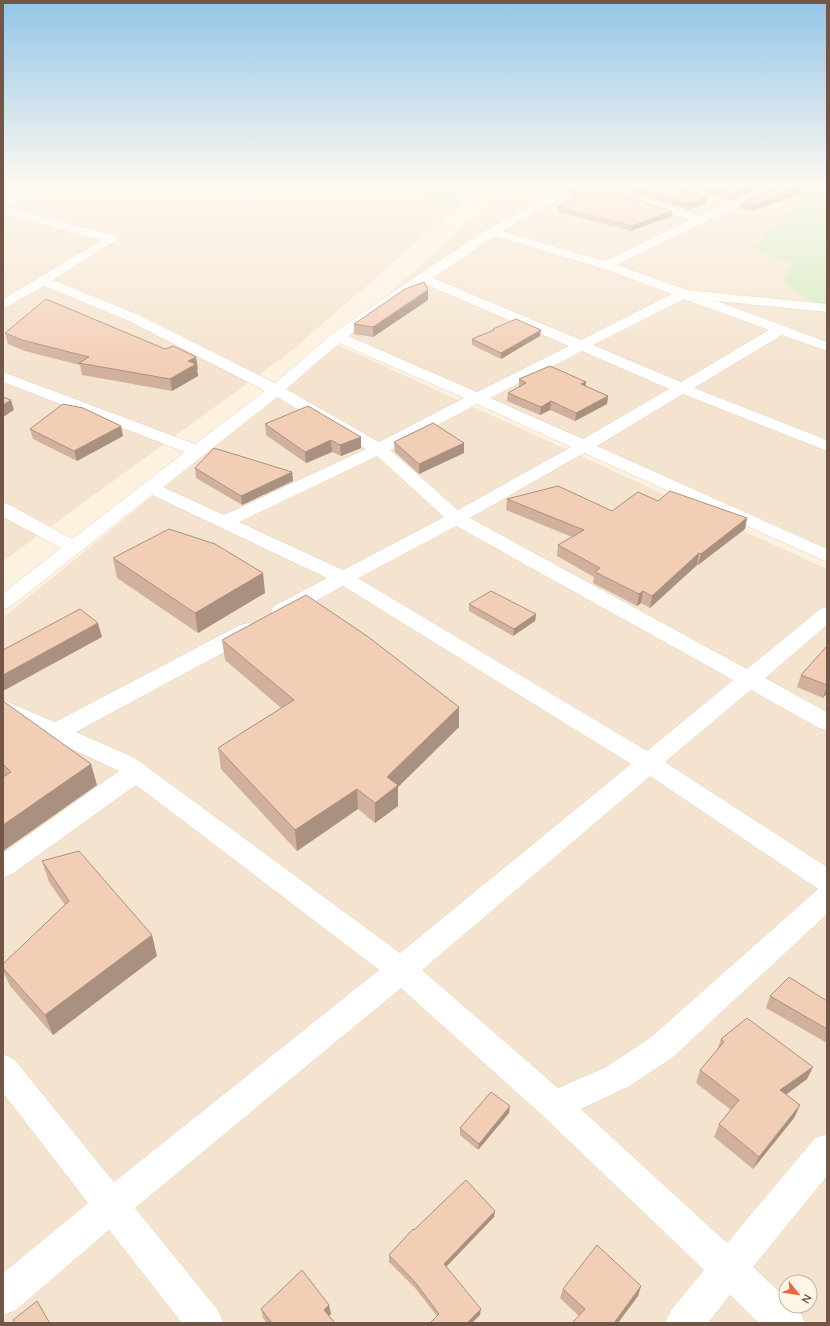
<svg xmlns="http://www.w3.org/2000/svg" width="830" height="1326" font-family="Lato,sans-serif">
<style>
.residential{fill:#f4e3ce;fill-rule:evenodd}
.green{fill:#d0eabe}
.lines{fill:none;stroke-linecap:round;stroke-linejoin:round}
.street-casing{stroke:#e1cdbc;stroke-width:1}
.street{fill:#fff;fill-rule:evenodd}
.wall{fill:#d1b19d}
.shaded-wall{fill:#aa9080}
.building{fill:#f3ceb7;stroke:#aa9080}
</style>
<rect width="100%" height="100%" fill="#fdf1e0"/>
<g class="residential">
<polygon points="3,183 404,183 456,208 289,353 3,561"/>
<polygon points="481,183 827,183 827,548 345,334 486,206"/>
<path d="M338,345L827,569V1323H3V618ZM786,1282H810V1306H786Z"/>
</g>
<g class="green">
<polygon points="402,183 457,183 461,210"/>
<path d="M827,190V304C809,307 795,290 783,279L793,263L771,257L755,246L763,243L761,234L775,228L778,221L803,203L807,197Z"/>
</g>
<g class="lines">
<defs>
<path id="street" d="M44,183H59L57,185L7,207L116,236L118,239L53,280L139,315L275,383L332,334L418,275L488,229L574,183H588L502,231L605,261L690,220L633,202L631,200L633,198H641L700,215L778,183H794L792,185L705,222L617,265L687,290L827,304V312L717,301L827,342V351L782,335L694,388L827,440V451L683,394L597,446L827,549V562L584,453L470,518L747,669L820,609L827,607V625L765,678L827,712V730L819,728L751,690L665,762L827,867V914L672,1058L628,1087L581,1109L727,1243L815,1138L827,1134V1176L753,1267L786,1298V1306H795L799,1310L805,1323H759L730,1295L708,1323H665L671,1310L704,1270L543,1116L401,988L135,1208L218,1310L224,1323H182L109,1230L16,1310L3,1315V1273L88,1203L3,1093V1054L14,1059L114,1182L379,970L136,785L12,874L3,878V853L119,771L3,717V700L55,722L240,625L248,623L256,625L259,630L256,635L76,732L135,758L400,953L631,764L343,586L288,616L281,617L274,616L271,611L274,606L327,578L152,495L10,607L3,609V593L61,548L3,517V503L10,505L72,539L185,452L3,382V372L195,444L265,391L129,321L44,286L3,309V299L102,240L3,214V201ZM494,236L601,268L672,294L581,340L433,278ZM425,284L569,346L477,392L348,336ZM684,299L769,330L681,382L593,345ZM339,343L464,398L379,442L286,389ZM582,351L669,389L583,439L490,398ZM277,397L366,449L224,515L163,487ZM477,404L571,447L458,510L390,450ZM377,456L444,517L343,570L239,522ZM456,526L733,680L647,751L358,578ZM650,776L818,889L650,1038L606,1067L558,1088L422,970Z"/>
</defs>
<use href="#street" class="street-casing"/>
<use href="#street" class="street"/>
</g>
<g class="wall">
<polygon points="517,183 571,183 554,192"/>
<polygon points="601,183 659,183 707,197 706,203 688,210"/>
<polygon points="672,183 774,183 732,200"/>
<polygon points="804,184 802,189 801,190 801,193 752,211 739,209 740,203"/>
<polygon points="570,191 672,211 672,216 631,231 558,212 558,207 577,197 570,196"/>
<polygon points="428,290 428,300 373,337 354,334 354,324"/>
<polygon points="493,329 540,336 501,359 472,345 472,339 493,331"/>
<polygon points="5,333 198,369 197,369 198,376 172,391 82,375 80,365 25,351 8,344"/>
<polygon points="519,379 586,382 585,386 608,396 607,404 575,421 550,410 540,415 507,401 508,393 519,387"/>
<polygon points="265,424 361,437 361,448 341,456 332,452 306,463 266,435"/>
<polygon points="30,429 123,436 77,461 33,439"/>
<polygon points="394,442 464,443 464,453 419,474 395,452"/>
<polygon points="195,468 292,472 293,481 242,505 196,478"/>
<polygon points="507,499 612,511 658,501 747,518 745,529 698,565 697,565 650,608 641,603 637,606 593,583 594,577 557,556 558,545 572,537 506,510"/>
<polygon points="113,558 265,593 198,633 117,578"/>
<polygon points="469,604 536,614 535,621 513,636 469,611"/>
<polygon points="222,640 459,727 398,787 398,806 375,823 358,809 297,851 221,769 218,748 281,708 225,660"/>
<polygon points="827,646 827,693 823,698 797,687 801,675"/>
<polygon points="3,701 97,785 3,851"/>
<polygon points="42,861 157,956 53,1035 10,986 3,971 3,964 65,905 49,882"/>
<polygon points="770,996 827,1001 827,1043 766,1008"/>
<polygon points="721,1039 807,1079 786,1095 800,1105 794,1118 753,1169 714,1137 719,1124 731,1110 696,1083 700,1070 717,1050"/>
<polygon points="509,1113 478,1150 460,1135 460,1128"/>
<polygon points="494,1217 446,1267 480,1315 437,1316 415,1288 389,1262 389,1255 414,1230"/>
<polygon points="641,1286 638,1296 579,1316 560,1298 563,1289"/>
<polygon points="329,1305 331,1314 329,1315 335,1323 267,1323 263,1318 261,1309"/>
</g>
<g class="shaded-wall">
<polygon points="561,183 571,183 554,192 555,186"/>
<polygon points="761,183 774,183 732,200 733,195"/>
<polygon points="796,183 807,183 804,184 802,189 801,190 801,193 752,211 753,205"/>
<polygon points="707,197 706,203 688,210 689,204"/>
<polygon points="672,211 672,216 631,231 632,226"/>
<polygon points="428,290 428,300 373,337 373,327"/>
<polygon points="541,330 540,336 501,359 501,353"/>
<polygon points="196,357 198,369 197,369 198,376 172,391 170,379 188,361"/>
<polygon points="586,382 585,390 581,384"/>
<polygon points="608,396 607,404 575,421 576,413"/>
<polygon points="11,400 14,410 3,417 3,405"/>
<polygon points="551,401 550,410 540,415 541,407"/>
<polygon points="121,426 123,436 77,461 74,451"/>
<polygon points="361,437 361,448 341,456 340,445"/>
<polygon points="331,440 332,452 306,463 305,452"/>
<polygon points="464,443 464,453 419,474 419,464"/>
<polygon points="292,472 293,481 242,505 241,496"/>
<polygon points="747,518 745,529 698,565 701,554"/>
<polygon points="699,553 697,565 650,608 652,596"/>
<polygon points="263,573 265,593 198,633 195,613"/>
<polygon points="643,591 641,603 637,606 639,594"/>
<polygon points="536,614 535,621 513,636 514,629"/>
<polygon points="98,623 102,637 3,691 3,675"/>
<polygon points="827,686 827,693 823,698"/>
<polygon points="459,707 459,727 398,787 398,806 375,823 375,803 387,777"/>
<polygon points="91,764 97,785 3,851 3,825"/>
<polygon points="357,789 358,809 297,851 295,830"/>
<polygon points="152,935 157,956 53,1035 45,1015"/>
<polygon points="813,1067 807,1079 774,1103 780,1090"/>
<polygon points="800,1105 794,1118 753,1169 759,1157"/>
<polygon points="510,1106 509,1113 478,1150 479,1144"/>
<polygon points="495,1211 494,1217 443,1270 444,1264"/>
<polygon points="641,1286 638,1296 618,1323 614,1323"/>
<polygon points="329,1305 331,1314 325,1319 324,1310"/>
<polygon points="481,1309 480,1315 472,1323 467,1323"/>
</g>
<g class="building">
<polygon points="541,183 561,183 555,186"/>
<polygon points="584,183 586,183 672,211 632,226 558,207 584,194 570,191"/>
<polygon points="620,183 659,183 707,197 689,204"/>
<polygon points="693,183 761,183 733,195"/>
<polygon points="788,183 801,183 804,184 798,186 802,187 753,205 740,203"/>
<polygon points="424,282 428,290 373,327 354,324 405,289"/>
<polygon points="46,299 165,349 173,346 196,357 188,361 196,364 170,379 79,363 89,357 22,340 5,333"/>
<polygon points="516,319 541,330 501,353 472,339 494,330 493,329"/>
<polygon points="550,366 586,382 581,384 608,396 576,413 551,401 541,407 508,393 526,383 519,379"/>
<polygon points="3,397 11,400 3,405"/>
<polygon points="63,404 83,408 121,426 74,451 30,429"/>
<polygon points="308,406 361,437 340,445 331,440 305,452 265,424"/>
<polygon points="433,423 464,443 419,464 394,442"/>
<polygon points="214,448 292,472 241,496 195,468"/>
<polygon points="558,486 612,511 638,492 658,501 670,491 747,518 701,554 699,553 652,596 643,591 639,594 595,572 600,568 558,545 584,530 507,499"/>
<polygon points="169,529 215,544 263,573 195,613 113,558"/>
<polygon points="491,591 536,614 514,629 469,604"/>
<polygon points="306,595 367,636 459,707 387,777 398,785 375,803 357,789 295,830 218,748 294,700 222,640"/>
<polygon points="80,609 98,623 3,675 3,650"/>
<polygon points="827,646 827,685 801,675"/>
<polygon points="3,701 91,764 3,825 3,777 11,772 3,764"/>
<polygon points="79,851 152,935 45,1015 3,968 3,964 69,901 42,861"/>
<polygon points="789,977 827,1001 827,1029 770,996"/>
<polygon points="747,1018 813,1067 780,1090 800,1105 759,1157 719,1124 739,1100 700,1070 724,1042 721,1039"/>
<polygon points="491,1092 510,1106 479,1144 460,1128"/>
<polygon points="466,1180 495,1211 444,1264 481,1309 467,1323 430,1323 439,1314 415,1282 389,1255 413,1229 414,1230"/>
<polygon points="597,1245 641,1286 614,1323 572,1323 585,1309 563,1289"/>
<polygon points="302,1270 329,1305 324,1310 335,1323 272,1323 261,1309"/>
<polygon points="37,1301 49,1322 47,1323 15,1323 13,1320"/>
</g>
<linearGradient id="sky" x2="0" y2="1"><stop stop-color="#93c5e7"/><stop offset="0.5" stop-color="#fef9f1"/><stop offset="1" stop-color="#fef9f1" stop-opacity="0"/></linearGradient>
<rect width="830" height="369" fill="url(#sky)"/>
<rect width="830" height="1326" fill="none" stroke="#735647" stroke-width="8"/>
<g transform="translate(798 1294) rotate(120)"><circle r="19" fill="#fff5e6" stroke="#c7b5a6"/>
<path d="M0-3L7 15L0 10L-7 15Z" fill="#ea6641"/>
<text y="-6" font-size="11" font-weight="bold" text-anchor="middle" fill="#735647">N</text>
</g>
</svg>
